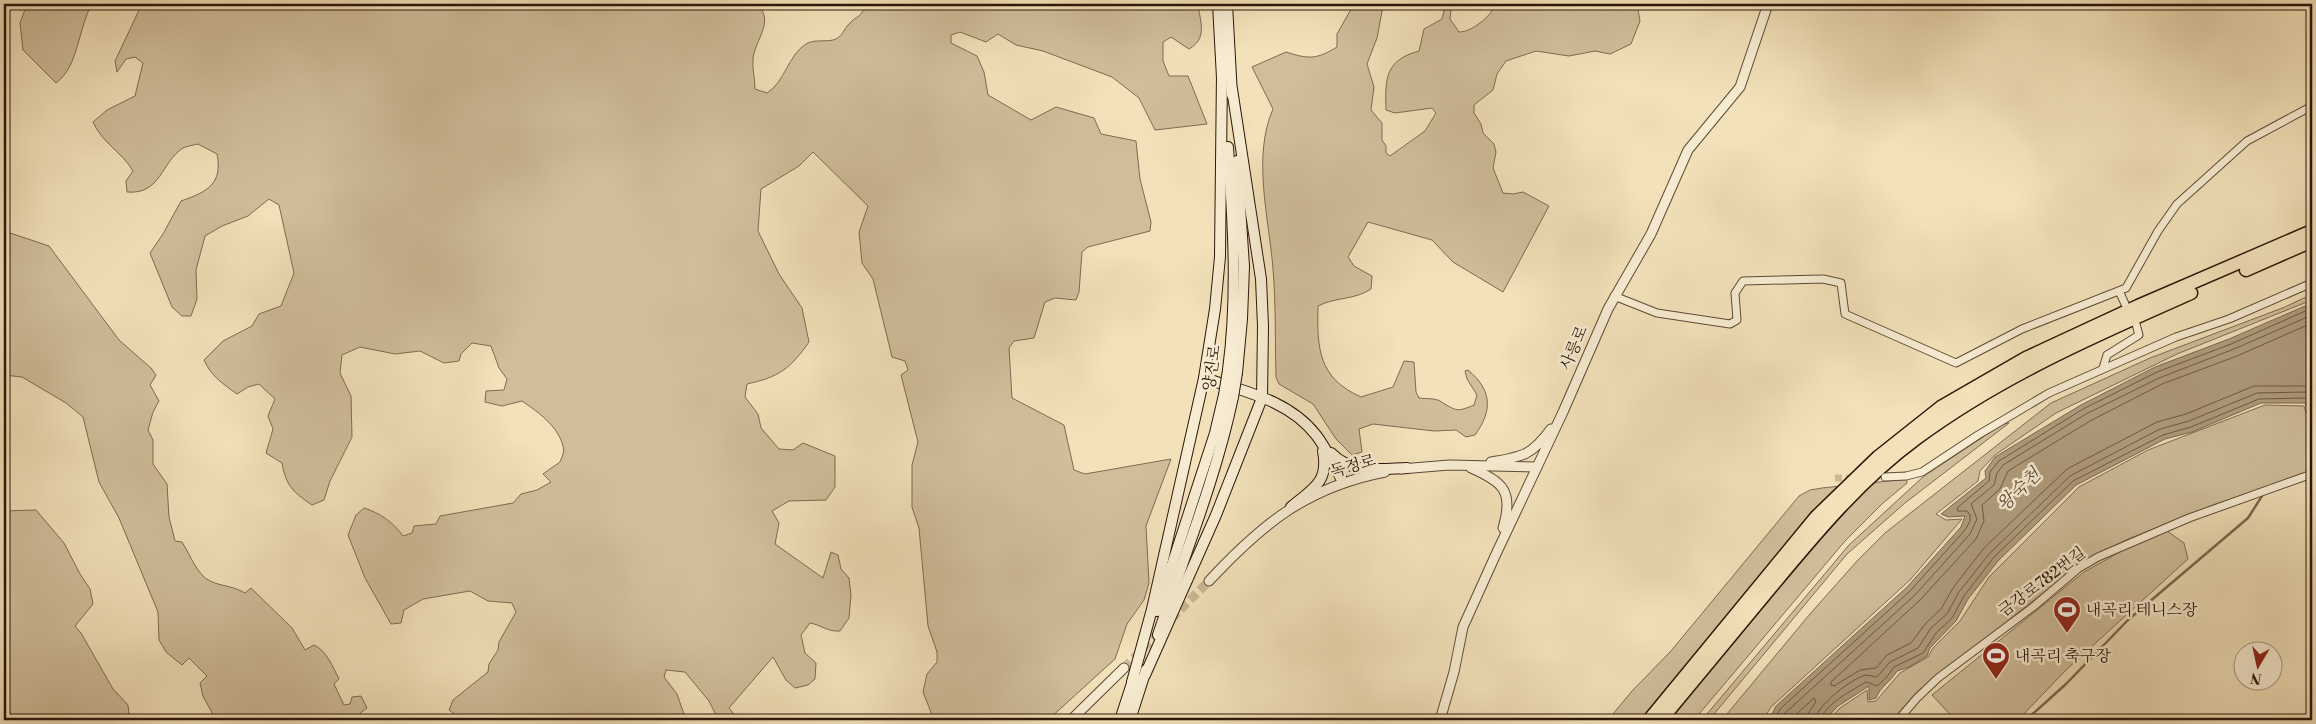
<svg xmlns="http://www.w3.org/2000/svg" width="2316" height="724" font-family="'Libre Bodoni','Noto Serif KR',serif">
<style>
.green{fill:#d0be9b;stroke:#7e6a52}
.water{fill:#af9c7e;stroke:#7b6650}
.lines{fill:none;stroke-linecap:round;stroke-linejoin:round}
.shore{stroke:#6e5944;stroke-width:1}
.stream{stroke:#7b6650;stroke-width:2.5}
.minor-tunnel{stroke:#cab896;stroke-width:7;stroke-dasharray:7 3.5;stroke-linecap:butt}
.tertiary-tunnel{stroke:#cab896;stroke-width:9;stroke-dasharray:9 4.5;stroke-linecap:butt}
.minor-casing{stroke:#5e4936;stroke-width:9}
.tertiary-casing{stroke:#5e4936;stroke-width:11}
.secondary-casing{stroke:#2c160a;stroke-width:12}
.trunk-casing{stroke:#2c160a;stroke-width:15}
.minor{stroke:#f7ecd2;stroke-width:7}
.tertiary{stroke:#f7ecd2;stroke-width:9}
.secondary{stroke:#f7ecd2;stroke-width:10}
.trunk{stroke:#f2e1b9;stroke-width:12}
.secondary-bridge-casing{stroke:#2c160a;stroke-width:12;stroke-linecap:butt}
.secondary-bridge{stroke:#f7ecd2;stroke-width:10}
.labels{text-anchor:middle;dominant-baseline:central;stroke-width:5;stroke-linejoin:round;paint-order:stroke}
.street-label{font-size:16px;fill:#2c160a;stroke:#f7ecd2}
.poi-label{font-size:16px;fill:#2c160a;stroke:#f7ecd2;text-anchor:start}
.water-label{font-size:18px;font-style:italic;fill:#604c38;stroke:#f7ecd2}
</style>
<rect width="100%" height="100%" fill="#f2e1b9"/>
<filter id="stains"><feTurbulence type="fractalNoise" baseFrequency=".004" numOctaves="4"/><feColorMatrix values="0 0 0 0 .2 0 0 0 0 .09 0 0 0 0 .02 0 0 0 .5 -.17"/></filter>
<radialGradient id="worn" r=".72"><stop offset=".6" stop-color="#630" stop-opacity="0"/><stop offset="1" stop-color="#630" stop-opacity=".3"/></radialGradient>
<g class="green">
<path d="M27,4H92C78,28 79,66 56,83L23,50L20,23Z"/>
<path d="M142,4H758C774,23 756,38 753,58C752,68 755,79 755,89L767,93C785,82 788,55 806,44C815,39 824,42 833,40C843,37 843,30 849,24C857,15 862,18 865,4H1198C1200,22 1208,38 1189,49L1171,37L1163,42V61L1169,76H1188L1207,124L1155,130L1139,98L1112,77L1043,51L1016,45L998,34L986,42L960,32L951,35V43L977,56L984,72L988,95L1031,120L1056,107L1094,118L1101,134L1136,141L1140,179L1151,222L1150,231L1088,247L1082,252L1079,292L1076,300L1055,298L1045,302L1034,338L1014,341L1009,348L1012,398L1064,425L1074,470L1085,474L1171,459L1146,526L1149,583L1144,600L1127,624L1115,659L1048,720H934L923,692L927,674L937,662V652L928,626L919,528L912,507V465L918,442L901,375L908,370L905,361L892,357L873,279L862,263L859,232L868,206L813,152L799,166L761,189L758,231L779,274L802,308L809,342C790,369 779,377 747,384L745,397L758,414L761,428L779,449L793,450L803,443L835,456V487L826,500L789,501L772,511L779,523L775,544L823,578L831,552L838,555L841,569L849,578L851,595L849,618L840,631C828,632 821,625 810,623L801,635L805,653L816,663L815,679L808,685L795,688L786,680L773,657L729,708L736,717L732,720H712L715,713L709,701L685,672L666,670L664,677L677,694L686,720H462L449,710L453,700L488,672L489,664L498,650L499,642L516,612L512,603L488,601L470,591L423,599L404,610L401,623L391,624L365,578L348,535L356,515L364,508C380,513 393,522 403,536L412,533L414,526L436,524L440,516L513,503L521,494L537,490L551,482L543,474L560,462C562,457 565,451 563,446C558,426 538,412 522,401L502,406L485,402L486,391L504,390L507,379L499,368L491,346L472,343L461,354L459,361L444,363L420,351L395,354L360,347L342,355L340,373L351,396L352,437L330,481L324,500L312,505C293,492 286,486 282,463L266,453L273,429L268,416L275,399L259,384L248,387L237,394C223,384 211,376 204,360L223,341L252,326L259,314L281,306L294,273L279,205L269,199L248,216L222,226L205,236L196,270L197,299L191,316H182L172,307L150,253L163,234L181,201C207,192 223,184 217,154L198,144C194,145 187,146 183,148C161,162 161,195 127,192L126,181L133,171C122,152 102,143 93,122L107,110L135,96L143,63L135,57L126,59L117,72L115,61Z"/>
<path d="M1354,4H1381L1383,6L1377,38L1367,64L1374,87L1371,110L1382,123V140L1386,146V153L1390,156L1425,131L1436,113L1432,108L1395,113L1386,110C1385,79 1385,60 1419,51L1424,29L1442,19L1445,7L1451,10L1450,19L1459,32C1472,32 1492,16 1495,4H1637L1640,21L1631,44L1610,54L1595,51L1569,56L1536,51L1506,61L1497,74L1493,90L1474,105V113L1481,124L1483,133L1494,144L1496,152L1493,168L1503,193L1513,194L1523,192L1549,206L1503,292L1453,262L1432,240L1368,222L1348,257L1354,266L1372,276L1371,289C1355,300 1335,297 1318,306C1317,348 1318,378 1361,397L1393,387L1404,361L1414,362L1416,392L1419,398C1426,399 1435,398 1440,401C1455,410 1456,413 1474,405L1477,395L1467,379L1465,371L1468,370C1492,390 1493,410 1475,435L1466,437L1456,430L1434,431L1373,424L1359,429L1362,452L1352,455L1336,439L1313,404L1279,384L1276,377C1275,341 1276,305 1273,269C1269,218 1252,157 1273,109L1252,67L1286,52C1308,59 1316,60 1337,47V34Z"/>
<path d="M4,231L49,246L119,340L151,368L156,375L150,385L159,401L153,412L148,430L153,440V464L167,484L169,517L175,541L182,542C190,554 197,575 210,581C223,587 231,585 245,593L251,588L292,628L305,650L314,645C326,650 333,667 339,679L334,684L344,705L350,704L352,697L361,696L367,708L358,715V720H216L203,696L200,683L207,676L189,658L182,665L166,652L159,640L158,612L119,518L99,482L83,417L66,403L22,377L4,375Z"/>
<polygon points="2312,294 2312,300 2177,354 2056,413 1995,455 1980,471 1978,481 1936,514 1946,520 1962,519 1910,580 1771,707 1763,720 1722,720 1810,614 1857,561 1885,533 2051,403 2150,358 2285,307"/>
<polygon points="2265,405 2304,406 2307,416 2312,416 2312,472 2216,504 2126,540 2084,561 1917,692 1893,720 1829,720 1840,708 1867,690 1868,702 1876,701 1900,673 1928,657 1933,648 1960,621 1989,577 2079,487 2148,450"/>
<polygon points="2009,423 1905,503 1847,554 1709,720 1702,720 1849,545 1924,476 2003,424"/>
<polygon points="1907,479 1907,483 1883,503 1845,541 1694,720 1608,720 1632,691 1671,651 1799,496 1810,490 1822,488"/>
<polygon points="36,510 64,543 80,574 90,589 93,604 75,626 81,633 113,689 128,705 129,715 139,715 143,720 4,720 4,511"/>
<polygon points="2167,531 2184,543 2188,559 2067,669 2018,720 1955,720 1932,695 2084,572 2125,549"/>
</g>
<path class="water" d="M2312,303V413H2308L2305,403H2261L2192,432L2165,439L2076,485L1998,561L1968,599L1956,621L1930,648L1927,656L1909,667L1897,671C1891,681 1880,687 1876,698L1869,700V686L1838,706L1825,720H1769L1776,706L1907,587L1961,527L1965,516L1948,517L1941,514L1986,478L1985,471L1995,457L2081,405L2155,367L2229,339Z"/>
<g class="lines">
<g class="shore">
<polyline points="2312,323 2237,356 2162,384 2090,421 2008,471 2000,489 1982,505 1984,521 1976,539 1920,600 1831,682 1831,685 1834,686 1860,670 1876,668 1887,655 1911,643 1926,623 1941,609 1953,588 1984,548 2067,469 2157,422 2186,414 2254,386 2312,386"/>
<polyline points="1774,720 1780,709 1910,591 1965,530 1970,521 1970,515 1967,511 1958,511 1957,508 1989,481 1990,472 1999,461 2083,409 2157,372 2231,344 2312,308"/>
<polyline points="1781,720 1785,713 1915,595 1970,534 1977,519 1971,504 1994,485 1997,473 2003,465 2086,414 2159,378 2234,349 2312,315"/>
<polyline points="1790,720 1814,698 1816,702 1809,712 1807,720"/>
<path d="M1815,720C1816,706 1852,678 1866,675C1870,675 1874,677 1877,677L1890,662L1918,648L1931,628L1947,614L1959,592L1990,553L2070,476L2160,429L2189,421L2257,393L2305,392L2312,394"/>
<path d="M1821,720C1823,705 1854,689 1866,682L1877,686L1886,678L1894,667L1923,653L1936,633L1952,618L1964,596L1994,557L2073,481L2163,435L2191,427L2259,399L2305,398L2310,400L2312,407"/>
</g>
<polyline class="stream" points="2026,720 2066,684 2128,620 2248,518 2262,496"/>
<polyline class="minor-tunnel" points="1835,478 1855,478"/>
<g class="tertiary-tunnel">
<polyline points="1171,619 1209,581"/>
<polyline points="1124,668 1162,629"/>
</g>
<defs>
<g id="minor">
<polyline points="2119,291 2125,304"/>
<polyline points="1614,296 1657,313 1730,324 1737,320 1735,293 1743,281 1823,279 1841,283 1845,314 1956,363 2022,329 2126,288 2158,231 2177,204 2247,141 2312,106"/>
<polyline points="2103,368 2107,355 2139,335 2136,324"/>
<polyline points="1885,477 1906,476 1922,472 1978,435 2049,393 2176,337 2229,319 2312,283"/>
<polyline points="1898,720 1917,698 1938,678 2033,607 2079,568 2098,557 2189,518 2312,474"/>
</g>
<g id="tertiary">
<path d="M1491,462C1523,457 1532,455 1551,429"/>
<path d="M1471,468C1503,482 1514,491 1503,528"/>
<polyline points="1401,469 1449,465 1537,467"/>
<path d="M1209,581C1262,524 1307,487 1385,472"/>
<polyline points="1071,720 1124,668"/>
<polyline points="1440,720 1454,672 1463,627 1496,554 1563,412 1608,309 1651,234 1688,150 1740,87 1768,4"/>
</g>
<g id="secondary">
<polyline points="1218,4 1222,78"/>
<polyline points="1227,4 1232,95"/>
<path d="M1228,147C1233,222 1238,295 1228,370"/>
<polyline points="1237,373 1242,319 1244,266 1237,161"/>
<path d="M1204,378C1243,391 1289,400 1316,435C1327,449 1334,466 1343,482"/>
<path d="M1331,453C1351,474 1379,469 1407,468"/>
<path d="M1291,507C1313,489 1329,482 1323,451"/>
<polyline points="1157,611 1215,433 1224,395"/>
<path d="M1158,635C1184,556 1216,478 1233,397"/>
<polyline points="1145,675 1216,515 1262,398 1263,326 1261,279 1232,89"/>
<polyline points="1132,682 1152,609 1204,378 1215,309 1220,257 1222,72"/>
<polyline points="1120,720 1134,677"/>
<polyline points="1130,720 1146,670"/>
</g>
<g id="trunk">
<polyline points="2246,270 2312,241"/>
<polyline points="1649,720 1816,517 1878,457 1941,407 2026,358 2138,306 2312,231"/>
<path d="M1661,720C1698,675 1735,631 1772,586C1816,533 1861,479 1917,438C2001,376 2096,335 2191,293"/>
</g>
</defs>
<use href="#minor" class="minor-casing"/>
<use href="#tertiary" class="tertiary-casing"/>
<use href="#secondary" class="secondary-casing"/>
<use href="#trunk" class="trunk-casing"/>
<use href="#minor" class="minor"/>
<use href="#tertiary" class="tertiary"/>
<use href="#secondary" class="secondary"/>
<use href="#trunk" class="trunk"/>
<defs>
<g id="secondary-bridge">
<polyline points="1224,395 1228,370"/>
<polyline points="1233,397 1237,373"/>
</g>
</defs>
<use href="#secondary-bridge" class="secondary-bridge-casing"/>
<use href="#secondary-bridge" class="secondary-bridge"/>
</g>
<defs>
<symbol id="stadium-pin" viewBox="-11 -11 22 30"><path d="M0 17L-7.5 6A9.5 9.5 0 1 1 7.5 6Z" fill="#8f2418" stroke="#f7ecd2"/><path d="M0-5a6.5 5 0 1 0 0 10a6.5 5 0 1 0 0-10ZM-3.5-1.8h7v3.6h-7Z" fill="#fff"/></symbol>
</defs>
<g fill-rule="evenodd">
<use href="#stadium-pin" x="2051" y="594" width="32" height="43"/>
<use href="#stadium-pin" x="1980" y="640" width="32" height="43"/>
</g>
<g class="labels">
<g class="street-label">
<text transform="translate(1574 348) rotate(-67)">사릉로</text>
<text transform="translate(1212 368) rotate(-82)">양진로</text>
<text transform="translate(1353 466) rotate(-16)">독정로</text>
<text transform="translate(2042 582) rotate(-37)">금강로782번길</text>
</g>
<g class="poi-label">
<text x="2086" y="610">내곡리 테니스장</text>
<text x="2015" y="656">내곡리 축구장</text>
</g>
<g class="water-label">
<text transform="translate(2019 490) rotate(-44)">왕숙천</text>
</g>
</g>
<rect width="2316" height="724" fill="none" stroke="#f2e1b9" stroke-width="20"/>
<rect x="5" y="5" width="2306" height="714" fill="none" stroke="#2c160a" stroke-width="2.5"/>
<rect x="10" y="10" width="2296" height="704" fill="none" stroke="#2c160a"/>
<g transform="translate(2258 666) rotate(189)"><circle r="24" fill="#f7ecd2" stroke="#a69682"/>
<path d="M0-4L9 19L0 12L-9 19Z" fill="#8f2418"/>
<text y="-8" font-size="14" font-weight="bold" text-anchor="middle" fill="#2c160a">N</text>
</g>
<rect width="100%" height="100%" filter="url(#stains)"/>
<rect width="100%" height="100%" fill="url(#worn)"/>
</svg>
